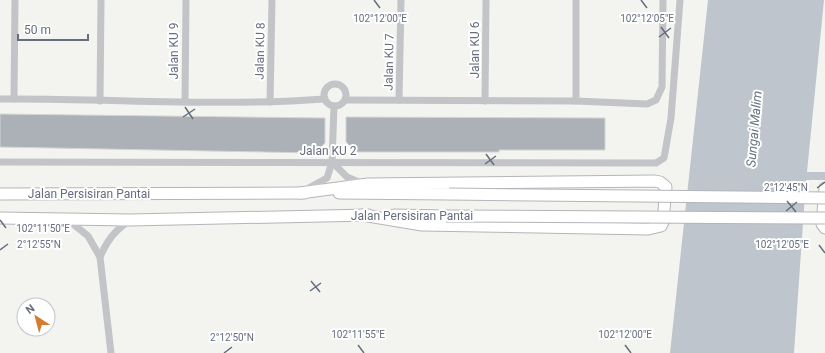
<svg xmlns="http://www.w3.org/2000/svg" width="825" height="353" font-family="Roboto,sans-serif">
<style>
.water{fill:#bfc5cc}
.building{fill:#acb1b7;stroke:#d4d5d3}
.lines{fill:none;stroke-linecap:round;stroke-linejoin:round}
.primary-casing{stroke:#b3b5b9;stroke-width:13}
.minor{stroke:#c2c4c8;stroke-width:7}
.primary{stroke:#fff;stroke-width:11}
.primary-bridge-casing{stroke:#b3b5b9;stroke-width:13;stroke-linecap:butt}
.primary-bridge{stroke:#fff;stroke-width:11}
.ticks{fill:none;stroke:#656d7f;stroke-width:1.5}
.labels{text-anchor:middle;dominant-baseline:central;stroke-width:4;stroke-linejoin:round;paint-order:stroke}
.street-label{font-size:12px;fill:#656d7f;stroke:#fff}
.water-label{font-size:13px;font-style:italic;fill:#667483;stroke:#fff}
.ticks-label{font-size:10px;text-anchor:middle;fill:#656d7f;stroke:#fff;stroke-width:4;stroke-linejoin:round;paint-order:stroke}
</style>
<rect width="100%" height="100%" fill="#f3f4f0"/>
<polygon class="water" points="708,0 824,0 807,172 825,172 825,180 806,180 794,353 670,353"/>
<g class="building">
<polygon points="0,114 325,118 325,143 315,153 0,147"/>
<polygon points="346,117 605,118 605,150 499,150 499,152 356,152 346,142"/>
</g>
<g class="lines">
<defs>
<g id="primary">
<polyline points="825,188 822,224 825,228"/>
<polyline points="300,193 368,184 655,181 660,182 666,187 663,222 661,226 648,229 422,225 362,215"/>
<polyline points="339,193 449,194"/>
<polyline points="0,194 305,193"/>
<polyline points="394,215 446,216"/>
<polyline points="0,218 130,220 369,215"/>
</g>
</defs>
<use href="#primary" class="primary-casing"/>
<g class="minor">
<circle cx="335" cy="95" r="11"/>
<path d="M0,99C108,98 217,107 325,99"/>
<polyline points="14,99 15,0"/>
<polyline points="345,100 576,101 647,104 656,100 662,87 663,0"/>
<polyline points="399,100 401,0"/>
<polyline points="100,101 101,0"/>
<polyline points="485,101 486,0"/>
<polyline points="576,101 576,0"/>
<polyline points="185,102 186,0"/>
<polyline points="270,102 272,0"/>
<polyline points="0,162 656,163 664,158 671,118 680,0"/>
<polyline points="332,162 347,177 361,183"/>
<polyline points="305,190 327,178 332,162 334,106"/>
<polyline points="67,219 88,236 100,257 111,353"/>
<path d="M100,257C107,241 114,231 129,221"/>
</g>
<use href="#primary" class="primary"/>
<defs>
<g id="primary-bridge">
<polyline points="449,194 825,198"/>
<polyline points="446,216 825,218"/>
</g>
</defs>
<use href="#primary-bridge" class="primary-bridge-casing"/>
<use href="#primary-bridge" class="primary-bridge"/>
</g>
<path class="ticks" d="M374,0L380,8M641,0L647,8M661,27L669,38M659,37L671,28M185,107L193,119M183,117L195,109M486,154L494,165M485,164L496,156M817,188L825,182M787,201L796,212M786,211L797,202M0,220L6,228M819,245L825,253M0,250L8,244M311,281L320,292M310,291L321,283M358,345L364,353M625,345L631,353M224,353L232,347"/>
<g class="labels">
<g class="street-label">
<text transform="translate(475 50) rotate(-90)">Jalan KU 6</text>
<text transform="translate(174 51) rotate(-90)">Jalan KU 9</text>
<text transform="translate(260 51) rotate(-89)">Jalan KU 8</text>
<text transform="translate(389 62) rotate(-89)">Jalan KU 7</text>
<text x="328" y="151">Jalan KU 2</text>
<text x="89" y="194">Jalan Persisiran Pantai</text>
<text x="412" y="216">Jalan Persisiran Pantai</text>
</g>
<g class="water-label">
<text transform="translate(754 129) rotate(-85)">Sungai Malim</text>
</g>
</g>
<g class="ticks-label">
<text x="380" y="22">102°12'00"E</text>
<text x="647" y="22">102°12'05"E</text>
<text x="786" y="191">2°12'45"N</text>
<text x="43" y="232">102°11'50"E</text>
<text x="39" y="248">2°12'55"N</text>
<text x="782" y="248">102°12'05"E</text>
<text x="358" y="338">102°11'55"E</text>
<text x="625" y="338">102°12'00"E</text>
<text x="232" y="341">2°12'50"N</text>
</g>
<g transform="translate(36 317) rotate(324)"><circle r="19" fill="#ffffff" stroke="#c1c5cc"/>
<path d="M0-3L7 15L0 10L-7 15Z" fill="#d47c30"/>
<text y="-6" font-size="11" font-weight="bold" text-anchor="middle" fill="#656d7f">N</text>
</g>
<path d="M18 34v6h70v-6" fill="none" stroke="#656d7f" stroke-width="2"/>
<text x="24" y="34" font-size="12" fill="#656d7f" stroke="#ffffff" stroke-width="3" paint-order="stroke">50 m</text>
</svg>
